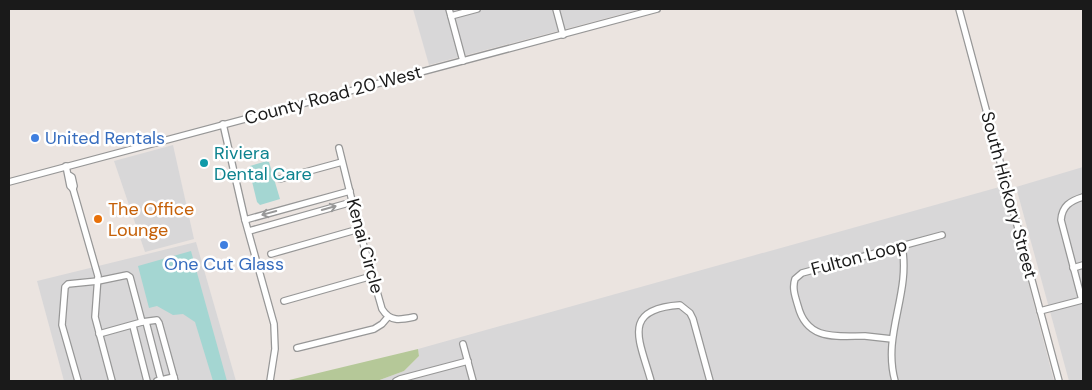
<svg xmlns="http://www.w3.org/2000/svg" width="1092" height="390" font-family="'DM Sans',sans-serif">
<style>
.residential{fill:#d8d7d8}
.forest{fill:#b5c898}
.water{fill:#a4d6d2}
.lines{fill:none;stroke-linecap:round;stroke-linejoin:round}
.minor-casing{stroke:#979797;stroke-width:8}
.minor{stroke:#fff;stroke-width:5.5}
.oneway{stroke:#989898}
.shop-dot{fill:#3f7fe0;stroke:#fff;stroke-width:2}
.culture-dot{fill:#0f9aa8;stroke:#fff;stroke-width:2}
.food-dot{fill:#e8710a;stroke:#fff;stroke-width:2}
.labels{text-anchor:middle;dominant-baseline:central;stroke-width:5;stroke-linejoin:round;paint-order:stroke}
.street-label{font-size:18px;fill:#1a1a1a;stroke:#fff}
.shop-label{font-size:18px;fill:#366cbe;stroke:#fff;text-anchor:start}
.culture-label{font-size:18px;fill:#0d838f;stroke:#fff;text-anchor:start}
.food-label{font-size:18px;fill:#c56008;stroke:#fff;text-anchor:start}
</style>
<rect width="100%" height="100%" fill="#ebe4e0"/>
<g class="residential">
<polygon points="413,9 641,9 429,65"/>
<polygon points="173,145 194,239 145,252 114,161"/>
<polygon points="1083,167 1083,381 1069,381 1016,187"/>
<polygon points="1003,186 1054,381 377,381 404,371 419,356 418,349"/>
<polygon points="196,242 236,381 64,381 37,281"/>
</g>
<polygon class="forest" points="418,349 419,356 404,371 377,381 285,381"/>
<g class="water">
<polygon points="267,161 269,162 280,199 260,205 257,202 249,169 250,166"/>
<polygon points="191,251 227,381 213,381 195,322 183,314 173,315 157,306 149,308 138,266"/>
</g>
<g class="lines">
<defs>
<g id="minor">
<polyline points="449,9 463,61"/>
<polyline points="556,9 563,35"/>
<polyline points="959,9 1059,381"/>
<polyline points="451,16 477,9"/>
<polyline points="223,124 245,220 274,324 275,349 270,381"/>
<path d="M339,148L359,229L382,309C390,322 400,320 414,317"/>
<polyline points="66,166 70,186 73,189 74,186 72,177 69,175"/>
<polyline points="280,179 342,162"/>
<polyline points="9,182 657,9"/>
<polyline points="73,189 98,276 95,317 112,381"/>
<polyline points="245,220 350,191"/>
<polyline points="249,231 352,202"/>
<polyline points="271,254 359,229"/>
<polyline points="1073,268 1083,265"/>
<polyline points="284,301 372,276"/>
<path d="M1040,311L1082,300L1061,220C1062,206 1070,201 1083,197"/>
<polyline points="142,322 157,320 159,323 175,381"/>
<polyline points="146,322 161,380"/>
<polyline points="133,326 147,381"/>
<path d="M892,339C883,338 874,337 865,336C836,336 807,341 798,306C795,296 792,288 795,279L802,273L942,235"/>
<polyline points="463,344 473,381"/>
<polyline points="297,348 374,329 382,324 388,317"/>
<polyline points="78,381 62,325 65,287 68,284 98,281 127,275 130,277 142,322 99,334"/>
<polyline points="157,381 174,377"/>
<polyline points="396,381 400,379 468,361"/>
<path d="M651,381C640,341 620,309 680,305L690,313L693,319L710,381"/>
<path d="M895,381C882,334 911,294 902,246"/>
</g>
</defs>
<use href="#minor" class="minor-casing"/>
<use href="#minor" class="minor"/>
</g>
<defs><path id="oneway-shaft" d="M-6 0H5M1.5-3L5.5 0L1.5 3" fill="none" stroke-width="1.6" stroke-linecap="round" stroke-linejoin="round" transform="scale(1.25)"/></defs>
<g class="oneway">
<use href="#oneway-shaft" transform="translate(329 208) rotate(-16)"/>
<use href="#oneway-shaft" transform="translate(269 213) rotate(165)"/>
</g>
<g class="shop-dot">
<circle cx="35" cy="138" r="5"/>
<circle cx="224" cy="245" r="5"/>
</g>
<circle class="culture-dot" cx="204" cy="163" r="5"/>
<circle class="food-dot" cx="98" cy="219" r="5"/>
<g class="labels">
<g class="street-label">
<text transform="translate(333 95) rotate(-15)">County Road 20 West</text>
<text transform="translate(1009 195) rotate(75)">South Hickory Street</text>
<text transform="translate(365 246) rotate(75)">Kenai Circle</text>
<text transform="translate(859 257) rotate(-15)">Fulton Loop</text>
</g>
<g class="shop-label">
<text x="45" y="138">United Rentals</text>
<text x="224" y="264" text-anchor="middle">One Cut Glass</text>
</g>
<g class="culture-label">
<text x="214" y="153">Riviera<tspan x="214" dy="21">Dental Care</tspan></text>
</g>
<g class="food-label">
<text x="108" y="209">The Office<tspan x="108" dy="21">Lounge</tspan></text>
</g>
</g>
<rect width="1092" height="390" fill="none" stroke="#1a1a1a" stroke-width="20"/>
</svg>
